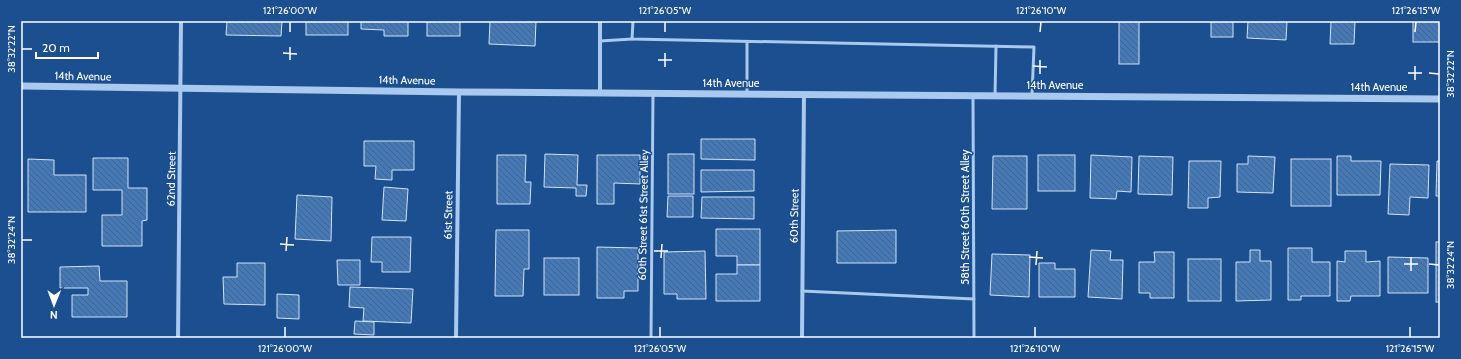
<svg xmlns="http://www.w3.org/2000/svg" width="1461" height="359" font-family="Cabin,sans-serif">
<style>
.building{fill:url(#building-back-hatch);stroke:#cfe3fa}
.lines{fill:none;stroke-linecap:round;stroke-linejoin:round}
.service{stroke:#a9c9ee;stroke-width:3}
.minor{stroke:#a9c9ee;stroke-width:4}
.tertiary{stroke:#a9c9ee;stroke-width:7}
.ticks{fill:none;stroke:#fff;stroke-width:1.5}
.labels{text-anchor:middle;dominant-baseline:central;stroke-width:3;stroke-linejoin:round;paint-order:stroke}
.street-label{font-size:11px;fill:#fff;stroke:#1b4f8f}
.neatline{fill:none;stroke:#fff;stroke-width:1.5}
.ticks-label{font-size:10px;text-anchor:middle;fill:#fff}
</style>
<defs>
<pattern id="building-back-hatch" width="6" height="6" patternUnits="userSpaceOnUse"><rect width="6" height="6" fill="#4478b7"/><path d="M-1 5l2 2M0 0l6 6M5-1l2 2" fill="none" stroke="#486282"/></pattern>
</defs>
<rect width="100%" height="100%" fill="#1b4f8f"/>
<g class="building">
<polygon points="227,21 282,21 281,36 226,35"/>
<rect x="306" y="21" width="42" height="14"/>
<polygon points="361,21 408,21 408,36 384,36 384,30 361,29"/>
<rect x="427" y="21" width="33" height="15"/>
<polygon points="490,21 536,21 535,46 489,44"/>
<rect x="1119" y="21" width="20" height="43"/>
<rect x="1211" y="21" width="22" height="16"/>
<polygon points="1248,21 1287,21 1286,40 1247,38"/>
<polygon points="1331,21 1355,21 1354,44 1330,44"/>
<rect x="1413" y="21" width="27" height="21"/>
<polygon points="701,139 755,139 755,160 701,159"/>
<polygon points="364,141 414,141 414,170 392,170 392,180 375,179 376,166 364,166"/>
<polygon points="545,154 578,155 577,185 587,185 586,196 576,196 576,188 544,187"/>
<rect x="668" y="154" width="26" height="40"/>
<polygon points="497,155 526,155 525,182 531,182 530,204 497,204"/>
<polygon points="597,155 640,155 640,184 614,183 614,204 597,204"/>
<rect x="1038" y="155" width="37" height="36"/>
<polygon points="1091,155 1132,157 1131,192 1117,191 1116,199 1090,198"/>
<polygon points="993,156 1027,156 1027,209 992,209"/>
<polygon points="1139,156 1173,157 1172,195 1138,194"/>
<polygon points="1248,156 1275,157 1273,193 1237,192 1237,164 1248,164"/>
<polygon points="1337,156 1351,156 1351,161 1381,161 1380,195 1337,195"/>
<polygon points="93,158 128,158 128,188 147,188 147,220 142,221 142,246 102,246 102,215 122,215 122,190 93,190"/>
<polygon points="28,159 54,160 54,175 86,175 86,212 28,212"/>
<rect x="1291" y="159" width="40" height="47"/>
<polygon points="1189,161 1221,161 1220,197 1208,198 1208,208 1188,208"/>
<polygon points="1437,161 1440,161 1440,196 1436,196"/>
<polygon points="1390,164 1429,165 1428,198 1410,197 1409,215 1388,214"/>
<polygon points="701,170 754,170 754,191 701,192"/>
<polygon points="384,187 408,189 406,221 382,220"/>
<polygon points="297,195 332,197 331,241 295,239"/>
<polygon points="668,196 693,196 693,217 667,217"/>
<polygon points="702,197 754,197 754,219 701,218"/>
<polygon points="716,229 760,229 760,265 737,265 737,256 716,256"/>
<polygon points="496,230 529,230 529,269 524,269 523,296 495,296"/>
<polygon points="896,230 896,263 837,263 837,231"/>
<polygon points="372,237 411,237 410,272 382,272 382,262 371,262"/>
<rect x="1436" y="242" width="4" height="60"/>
<polygon points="597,247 638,248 638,291 624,291 624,298 597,298"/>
<polygon points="1288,248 1312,248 1312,262 1330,262 1330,296 1301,296 1301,300 1288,300"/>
<polygon points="1091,250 1111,251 1110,260 1123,260 1122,299 1088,297"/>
<polygon points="1250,250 1260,250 1260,261 1271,261 1271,300 1236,301 1236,262 1250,262"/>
<polygon points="705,251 706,299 677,299 677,294 664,294 664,252"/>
<polygon points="1345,251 1366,251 1366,262 1380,261 1380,296 1351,296 1350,301 1337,301 1337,261 1345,262"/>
<polygon points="1154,252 1174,252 1174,298 1150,298 1150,293 1139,293 1139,262 1155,262"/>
<polygon points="992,254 1030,255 1029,297 990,295"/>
<polygon points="1388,257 1428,258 1428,293 1388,293"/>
<rect x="544" y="258" width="35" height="37"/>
<rect x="1188" y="259" width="33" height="42"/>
<polygon points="337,260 360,260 360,285 338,285"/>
<polygon points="237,263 265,263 265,305 224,304 223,277 237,277"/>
<polygon points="1039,263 1055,263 1055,269 1075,269 1075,297 1039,297"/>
<polygon points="737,265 760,265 760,301 716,301 716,274 737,274"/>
<polygon points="99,266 100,281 127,281 127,317 72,317 72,295 88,295 88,288 60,288 60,267"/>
<polygon points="350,287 413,289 411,323 363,321 364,308 349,307"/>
<polygon points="277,294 299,295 299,319 277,318"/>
<polygon points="355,321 374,322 374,335 354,334"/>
</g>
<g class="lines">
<g class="service">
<polyline points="633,21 632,39 1034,47 1032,95"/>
<polyline points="600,41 632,39"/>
<polyline points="747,42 747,94"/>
<polyline points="973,96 974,338"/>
<polyline points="995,96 996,46"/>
<polyline points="802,291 974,299"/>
<polyline points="651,338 653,94"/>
</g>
<g class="minor">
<polyline points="600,93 600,21"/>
<polyline points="178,338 181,21"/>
<polyline points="456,338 459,92"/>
<polyline points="802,338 804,94"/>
</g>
<polyline class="tertiary" points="21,86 459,92 1440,99"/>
</g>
<path class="ticks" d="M290,32V22M665,32V22M1040,32L1041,22M1415,32L1416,22M22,49H32M283,53L297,54M290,60V47M658,60H672M1033,66L1047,67M665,67V53M1408,73H1422M1429,73L1439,74M1040,74V60M1415,80V66M22,240H32M280,244L294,245M286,251L287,237M654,251H668M1029,257L1043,258M661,258L662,244M1404,264H1418M1429,264L1439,265M1036,265L1037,251M1411,271V257M285,337V327M660,337V327M1035,337V327M1410,337V327"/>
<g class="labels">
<g class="street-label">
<text transform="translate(83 76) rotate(1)">14th Avenue</text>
<text transform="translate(407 80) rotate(1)">14th Avenue</text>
<text x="731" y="83">14th Avenue</text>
<text x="1055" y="85">14th Avenue</text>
<text x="1379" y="87">14th Avenue</text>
<text transform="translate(171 179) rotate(-89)">62nd Street</text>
<text transform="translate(448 215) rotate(-89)">61st Street</text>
<text transform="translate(643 215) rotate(-89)">60th Street 61st Street Alley</text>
<text transform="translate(794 216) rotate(-89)">60th Street</text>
<text transform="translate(965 217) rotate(-90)">58th Street 60th Street Alley</text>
</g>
</g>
<rect width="1461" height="359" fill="none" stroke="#1b4f8f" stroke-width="44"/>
<g transform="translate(54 305) rotate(181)" stroke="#1b4f8f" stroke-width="3" paint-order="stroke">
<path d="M0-3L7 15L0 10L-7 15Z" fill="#ffffff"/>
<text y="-6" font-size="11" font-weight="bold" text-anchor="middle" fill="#ffffff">N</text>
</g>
<path d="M36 52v6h62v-6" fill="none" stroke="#ffffff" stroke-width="2"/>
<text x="42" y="52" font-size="12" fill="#ffffff" stroke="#1b4f8f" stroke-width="3" paint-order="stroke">20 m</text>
<rect x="22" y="22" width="1417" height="315" class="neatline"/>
<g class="ticks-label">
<text x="290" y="14">121°26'00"W</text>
<text x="665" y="14">121°26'05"W</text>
<text x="1041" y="14">121°26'10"W</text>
<text x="1416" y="14">121°26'15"W</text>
<text transform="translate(11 49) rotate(-90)" y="4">38°32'22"N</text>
<text transform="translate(1450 74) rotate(-90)" y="4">38°32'22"N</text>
<text transform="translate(11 240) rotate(-90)" y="4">38°32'24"N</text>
<text transform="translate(1450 265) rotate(-90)" y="4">38°32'24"N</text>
<text x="285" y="352">121°26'00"W</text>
<text x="660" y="352">121°26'05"W</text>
<text x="1035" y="352">121°26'10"W</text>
<text x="1410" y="352">121°26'15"W</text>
</g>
</svg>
